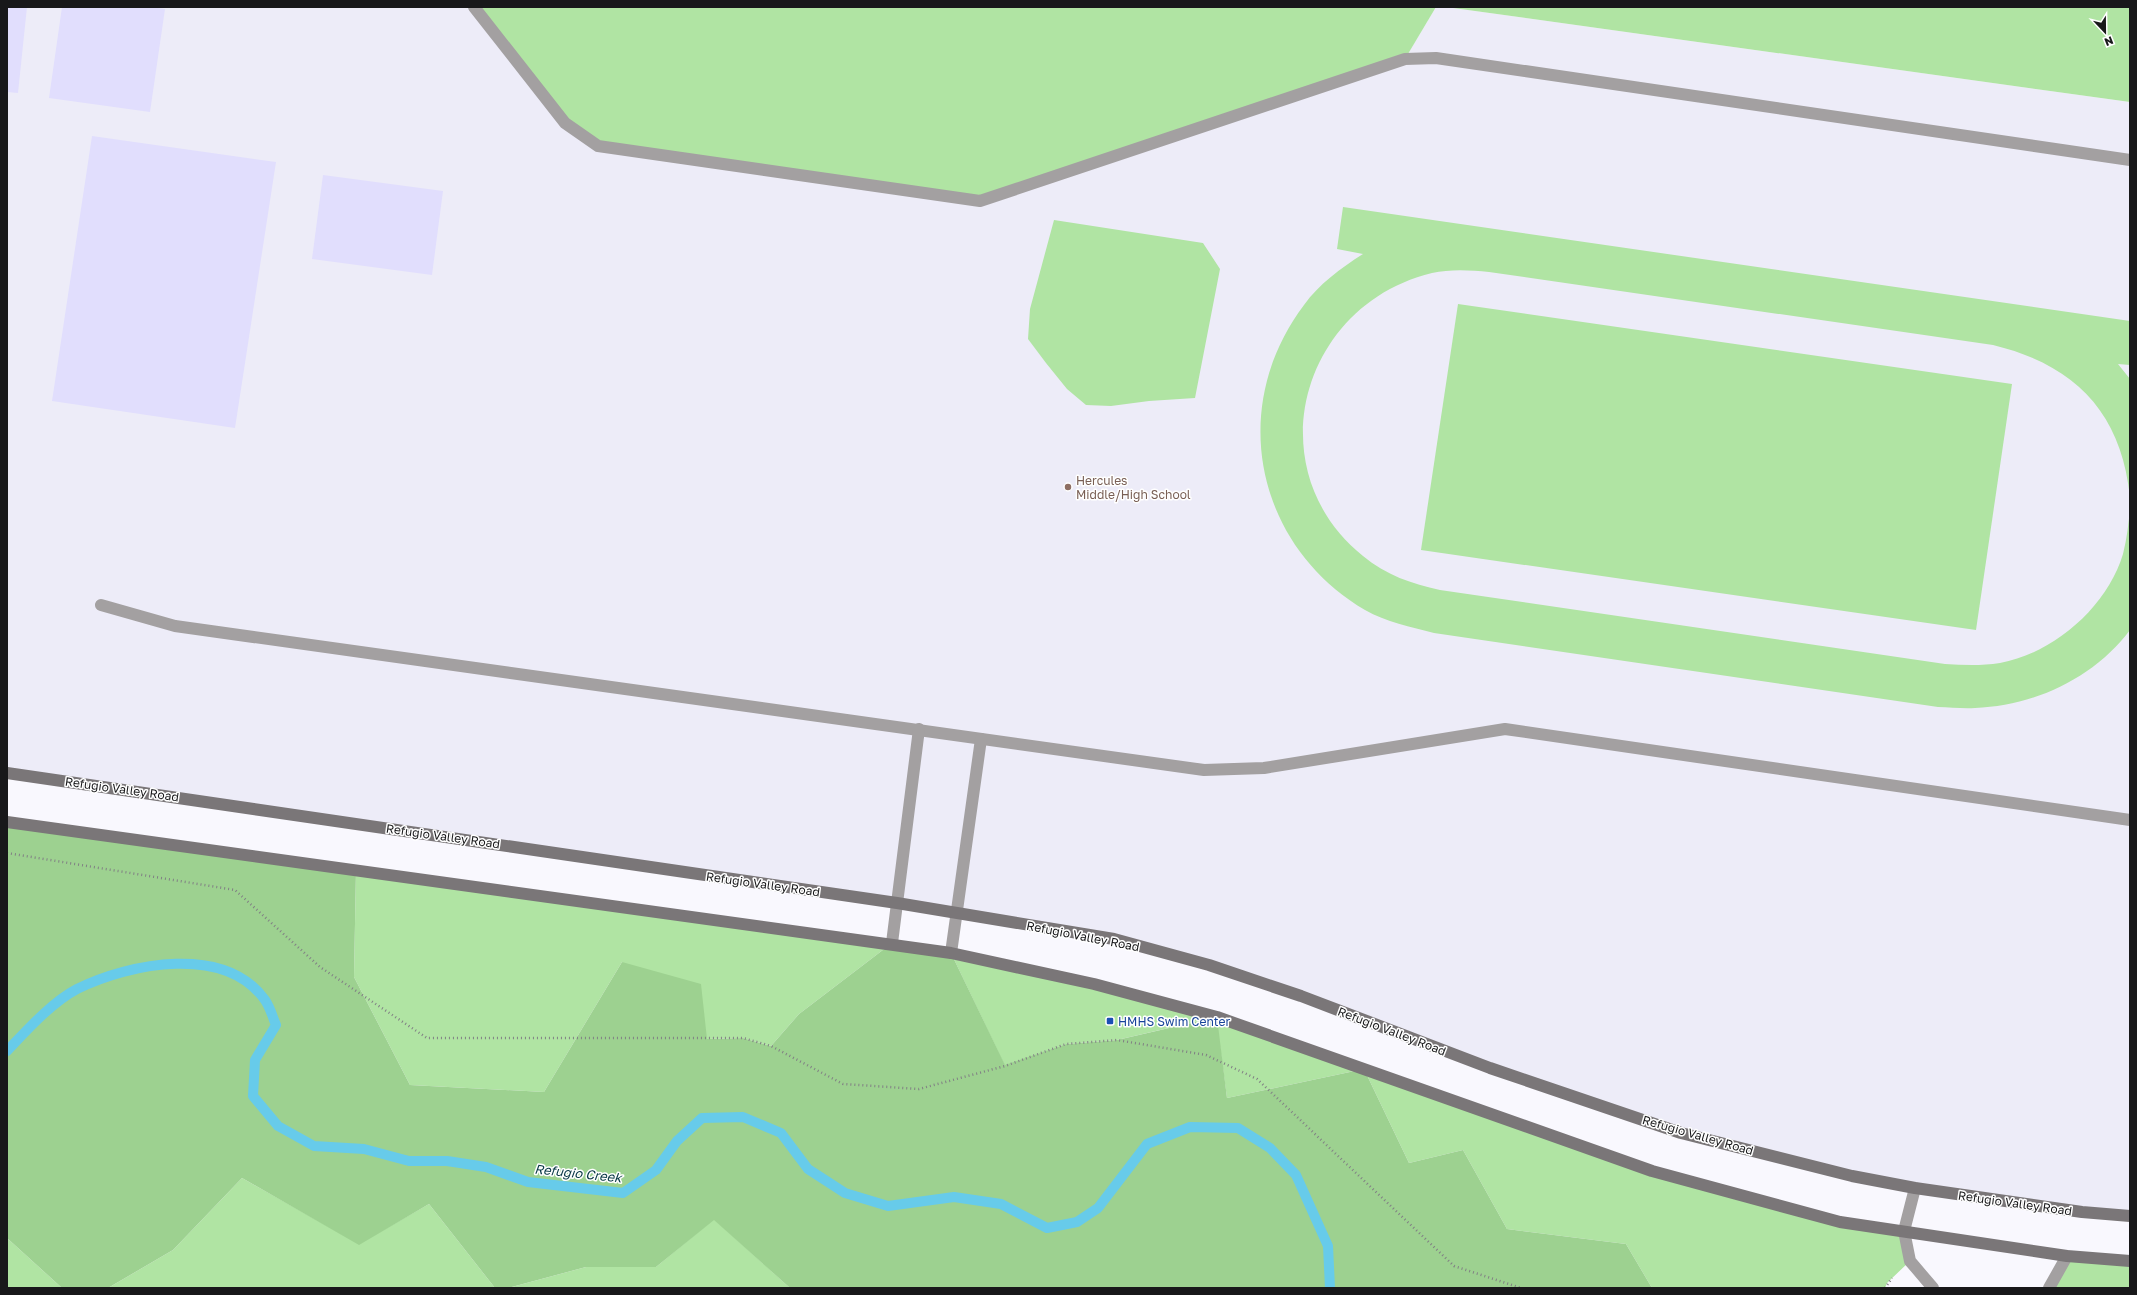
<svg xmlns="http://www.w3.org/2000/svg" width="2137" height="1295" font-family="'Golos Text',sans-serif">
<style>
.built{fill:#edecf8}
.green{fill:#b0e4a3}
.forest{fill:#9dd190}
.lines{fill:none;stroke-linecap:round;stroke-linejoin:round}
.stream{stroke:#67cbea;stroke-width:10}
.building{fill:#e1defd}
.path{stroke:#818084;stroke-width:2.5;stroke-dasharray:1 3;stroke-linecap:butt}
.lane{stroke:#a3a0a1;stroke-width:12}
.secondary{stroke:#7a7678;stroke-width:12}
.education-dot{fill:#8d6e63;stroke:#fff;stroke-width:1.5}
.transit-dot{fill:#1a4fb4;stroke:#fff;stroke-width:1.5}
.labels{text-anchor:middle;dominant-baseline:central;stroke-width:3;stroke-linejoin:round;paint-order:stroke}
.education-label{font-size:12px;fill:#785e54;stroke:#fff;text-anchor:start}
.street-label{font-size:12px;fill:#18181a;stroke:#fff}
.transit-label{font-size:12px;fill:#164399;stroke:#fff;text-anchor:start}
.water-label{font-size:13px;font-style:italic;fill:#073744;stroke:#fff}
</style>
<rect width="100%" height="100%" fill="#f9f8fe"/>
<polygon class="built" points="7,7 474,7 1405,59 1436,7 1446,7 2130,102 2130,1216 1915,1188 1681,1133 1301,996 1114,939 7,773"/>
<g class="green">
<polygon points="474,7 1436,7 1405,59 980,201 598,146 565,123"/>
<polygon points="1446,7 2130,7 2130,102"/>
<path d="M1343,207L2130,321V365L2118,364L2130,379V497C2121,412 2075,365 1993,345L1489,272C1470,270 1450,269 1432,273C1300,305 1256,470 1363,556C1386,575 1412,584 1440,590L1945,664C1963,665 1981,666 2000,663C2054,653 2107,607 2123,554C2127,538 2129,522 2130,506V630C2094,678 2034,706 1975,708C1963,709 1950,707 1938,707L1434,633C1411,627 1386,622 1365,610C1255,545 1227,407 1304,305C1319,284 1341,268 1363,254L1337,249Z"/>
<polygon points="1054,220 1203,243 1220,269 1195,398 1149,401 1111,406 1086,405 1067,389 1046,363 1028,339 1030,309"/>
<polygon points="1458,304 2012,384 1976,630 1421,550"/>
<polygon points="356,871 892,943 799,1014 771,1046 743,1038 707,1039 622,962 544,1092 410,1085 354,977"/>
<polygon points="951,953 1094,984 1217,1017 1652,1171 1840,1222 1904,1231 1910,1261 1887,1283 1885,1288 1652,1288 1626,1244 1507,1229 1463,1150 1409,1163 1364,1069 1227,1098 1216,1017 1117,1040 1066,1044 1005,1066"/>
<polygon points="242,1178 359,1244 429,1204 495,1288 108,1288 173,1250"/>
<polygon points="714,1219 790,1288 508,1288 586,1267 656,1267"/>
<polygon points="7,1238 62,1288 7,1288"/>
<polygon points="2067,1256 2130,1261 2130,1288 2049,1288"/>
</g>
<polygon class="forest" points="7,822 356,871 354,977 410,1085 544,1092 622,962 701,984 707,1039 743,1038 771,1046 799,1014 892,943 951,953 1005,1065 1066,1044 1117,1040 1217,1017 1227,1098 1364,1069 1409,1163 1463,1150 1507,1229 1626,1244 1652,1288 790,1288 714,1220 656,1267 586,1267 508,1288 495,1288 429,1204 359,1245 242,1178 173,1250 108,1288 62,1288 7,1238"/>
<g class="lines">
<path class="stream" d="M7,1051C26,1031 52,1002 77,989C130,963 225,944 265,1000C270,1007 273,1018 276,1025L255,1060L253,1096L278,1126L314,1146L364,1149L409,1161H447L486,1167L528,1182L623,1193L656,1170L677,1141L702,1118L743,1117L781,1133L808,1169L845,1193L888,1206L954,1197L1001,1204L1047,1228L1077,1222L1098,1208L1147,1144L1190,1127L1238,1128L1270,1148L1296,1175L1328,1246L1330,1288"/>
</g>
<g class="building">
<polygon points="7,7 27,7 18,93 7,92"/>
<polygon points="62,7 151,7 165,9 150,112 49,98"/>
<polygon points="92,136 276,162 235,428 52,401"/>
<polygon points="323,175 443,191 432,275 312,259"/>
</g>
<g class="lines">
<g class="path">
<polyline points="7,853 235,890 320,967 427,1038 743,1038 771,1046 843,1084 919,1089 1005,1066 1066,1044 1117,1040 1206,1055 1257,1079 1454,1266 1521,1288"/>
<polyline points="1885,1288 1892,1278"/>
</g>
<g class="lane">
<polyline points="474,7 565,123 598,146 980,201 1405,59 1436,58 2130,160"/>
<polyline points="101,605 175,626 1204,770 1264,768 1505,729 2130,820"/>
<polyline points="892,943 919,729"/>
<polyline points="951,953 981,739"/>
<polyline points="1915,1188 1904,1231 1910,1261 1933,1288"/>
<polyline points="2049,1288 2067,1256"/>
</g>
<g class="secondary">
<polyline points="7,773 897,903 1114,939 1209,965 1301,996 1490,1068 1681,1133 1852,1176 1915,1188 2082,1212 2130,1216"/>
<polyline points="7,822 951,953 1094,984 1217,1017 1652,1171 1840,1222 2067,1256 2130,1261"/>
</g>
</g>
<circle class="education-dot" cx="1068" cy="487" r="4"/>
<rect class="transit-dot" x="1106" y="1017" width="8" height="8" rx="2"/>
<g class="labels">
<g class="education-label">
<text x="1076" y="480">Hercules<tspan x="1076" dy="14">Middle/High School</tspan></text>
</g>
<g class="street-label">
<text transform="translate(122 789) rotate(8)">Refugio Valley Road</text>
<text transform="translate(443 836) rotate(8)">Refugio Valley Road</text>
<text transform="translate(763 884) rotate(8)">Refugio Valley Road</text>
<text transform="translate(1083 936) rotate(11)">Refugio Valley Road</text>
<text transform="translate(1392 1031) rotate(21)">Refugio Valley Road</text>
<text transform="translate(1698 1135) rotate(16)">Refugio Valley Road</text>
<text transform="translate(2015 1203) rotate(8)">Refugio Valley Road</text>
</g>
<g class="transit-label">
<text x="1118" y="1021">HMHS Swim Center</text>
</g>
<g class="water-label">
<text transform="translate(578 1173) rotate(6)">Refugio Creek</text>
</g>
</g>
<rect width="2137" height="1295" fill="none" stroke="#18181a" stroke-width="16"/>
<g transform="translate(2105 32) rotate(158)" stroke="#ffffff" stroke-width="3" paint-order="stroke">
<path d="M0-3L7 15L0 10L-7 15Z" fill="#18181a"/>
<text y="-6" font-size="11" font-weight="bold" text-anchor="middle" fill="#18181a">N</text>
</g>
</svg>
